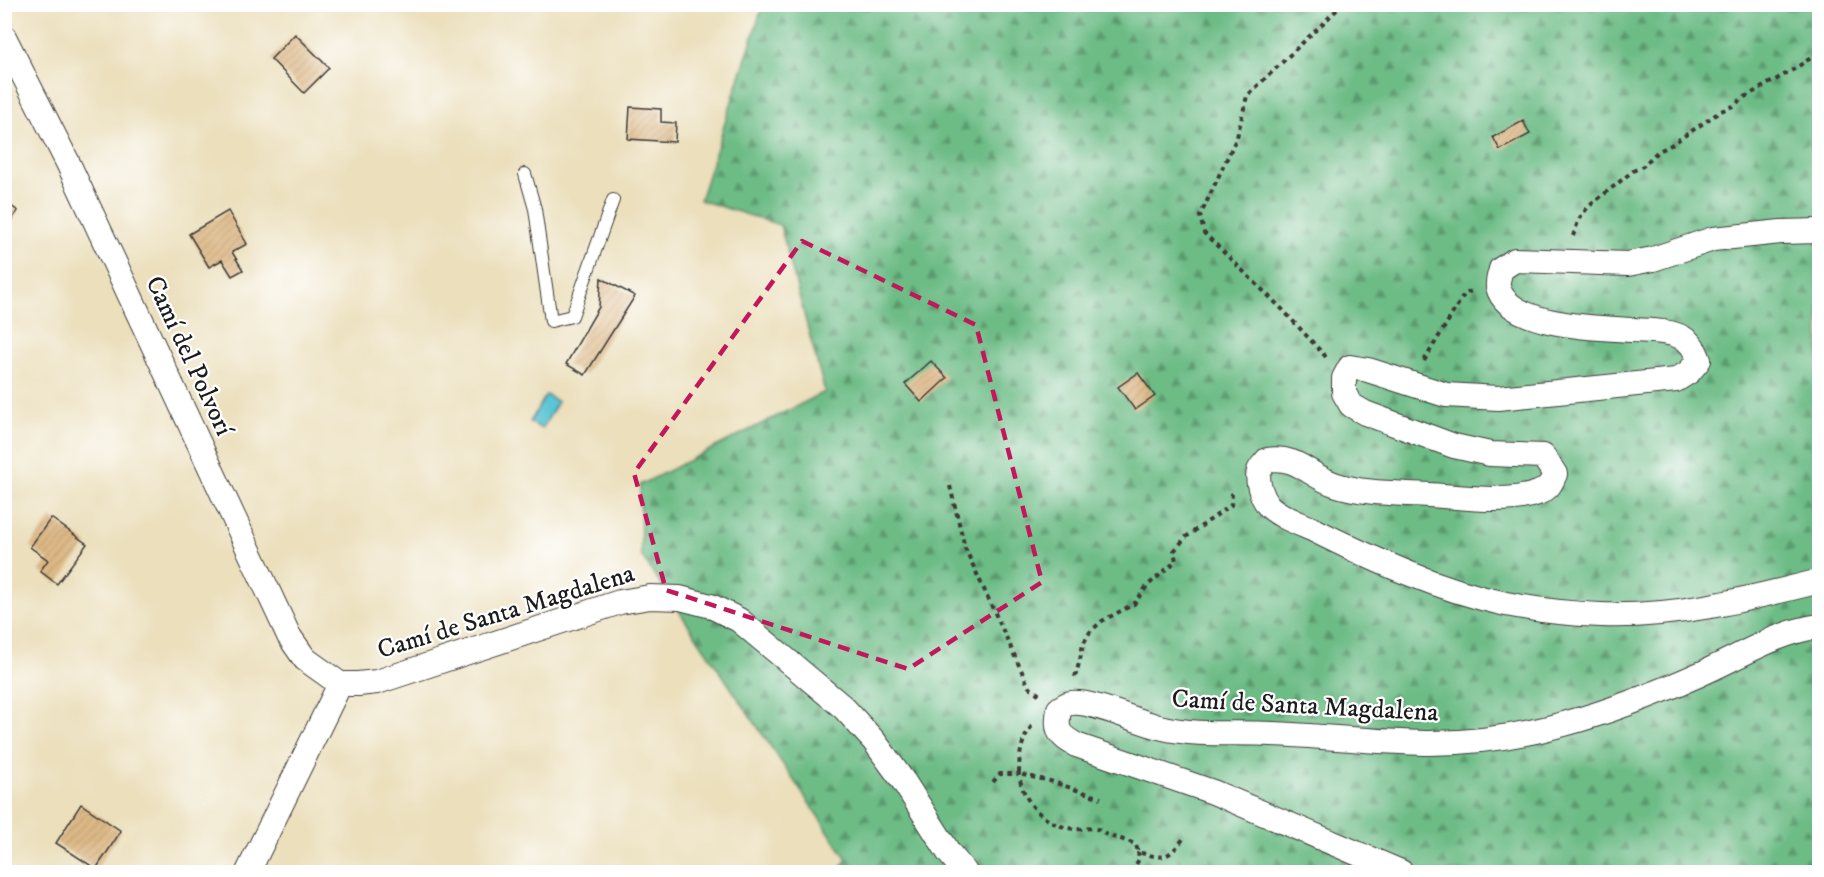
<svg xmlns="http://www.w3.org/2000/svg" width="1824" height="877" font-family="'IM FELL DW Pica',serif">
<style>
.forest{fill:url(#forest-firs);stroke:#446c51;stroke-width:1.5}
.water{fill:#5ac5d4;stroke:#3b7078;stroke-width:1.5}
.building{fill:url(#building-hatch)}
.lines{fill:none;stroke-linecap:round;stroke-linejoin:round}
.service-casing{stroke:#3b3934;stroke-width:14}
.minor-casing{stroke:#3b3934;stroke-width:26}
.path{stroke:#3b3934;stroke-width:4;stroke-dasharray:4.5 4.5;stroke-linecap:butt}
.service{stroke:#fff;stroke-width:12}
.minor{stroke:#fff;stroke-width:24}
.marked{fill:none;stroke:#c2185b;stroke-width:4.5;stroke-dasharray:12 8;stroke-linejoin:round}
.labels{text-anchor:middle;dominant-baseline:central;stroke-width:4.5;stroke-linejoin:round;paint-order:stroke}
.street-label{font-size:26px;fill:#1c1c1c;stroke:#fff}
</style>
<defs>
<pattern id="forest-firs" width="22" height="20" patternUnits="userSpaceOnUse" patternTransform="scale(1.5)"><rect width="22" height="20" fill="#6dbc86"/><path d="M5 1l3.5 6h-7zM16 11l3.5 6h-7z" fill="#59986d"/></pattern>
<pattern id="building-hatch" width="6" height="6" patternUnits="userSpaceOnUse" patternTransform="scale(1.5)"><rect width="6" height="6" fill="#deb987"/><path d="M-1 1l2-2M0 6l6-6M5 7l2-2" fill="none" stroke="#be9e74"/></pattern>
</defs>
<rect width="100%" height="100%" fill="#fff"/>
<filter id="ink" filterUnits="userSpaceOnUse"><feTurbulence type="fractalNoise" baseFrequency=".0167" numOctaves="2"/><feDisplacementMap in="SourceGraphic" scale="12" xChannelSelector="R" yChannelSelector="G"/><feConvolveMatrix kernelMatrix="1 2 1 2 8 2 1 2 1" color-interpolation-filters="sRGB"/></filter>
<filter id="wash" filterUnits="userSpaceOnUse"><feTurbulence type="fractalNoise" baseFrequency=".008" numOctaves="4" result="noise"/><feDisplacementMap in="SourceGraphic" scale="24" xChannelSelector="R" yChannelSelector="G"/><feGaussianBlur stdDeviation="1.35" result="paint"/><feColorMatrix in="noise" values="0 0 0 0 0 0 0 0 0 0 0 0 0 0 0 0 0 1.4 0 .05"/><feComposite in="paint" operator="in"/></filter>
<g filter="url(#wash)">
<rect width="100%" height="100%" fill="#ebdfbc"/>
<polygon class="forest" points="763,5 1819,5 1819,872 837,872 847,859 641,555 640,485 825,392 780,225 700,200"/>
<polygon class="water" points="546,395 558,402 542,429 530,422"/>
<g id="blocks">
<g class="building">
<polygon points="295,34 329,68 304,93 271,59"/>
<polygon points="630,107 661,109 661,122 676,123 675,142 628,139"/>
<polygon points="1523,121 1530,134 1500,150 1493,137"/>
<polygon points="4,201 18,211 4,230"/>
<polygon points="228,211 247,244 232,252 243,270 232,276 222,260 209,267 189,234"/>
<polygon points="601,278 635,296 585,375 566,364 599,307"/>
<polygon points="931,361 947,378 921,402 905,384"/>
<polygon points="1138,373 1155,396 1135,410 1118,387"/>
<polygon points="51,518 87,544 57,584 40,571 48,560 30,547"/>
<polygon points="81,804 121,831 96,869 56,843"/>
</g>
</g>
</g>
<g filter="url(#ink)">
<use href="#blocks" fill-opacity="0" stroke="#3b3934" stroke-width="1.5"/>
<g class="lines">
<defs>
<polyline id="service" points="525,174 535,209 551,321 572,316 613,200"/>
<g id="minor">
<polyline points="4,37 68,163 289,636 305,659 340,684"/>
<path d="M1820,231L1781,232L1713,239L1653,259L1628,264L1515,260L1501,269C1500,274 1497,281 1498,287C1508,327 1600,328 1633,330C1648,331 1670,330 1683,338C1692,343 1695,350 1699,360L1689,372L1676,380L1498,398L1446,395L1368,370L1350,367L1344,378V393L1351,405L1365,413L1454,446L1490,454L1543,456L1555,474C1551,484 1548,489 1538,493C1507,504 1462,497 1429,495C1398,493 1363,494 1334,484C1308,475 1297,455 1267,460C1265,463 1260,467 1259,471C1256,481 1262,497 1268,505C1278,516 1298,523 1312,529C1374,560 1437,589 1506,604C1537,610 1569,614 1601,615C1675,618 1748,599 1820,581"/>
<polyline points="340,684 358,684 377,682 620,602 650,597 680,598 711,606 739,620 844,708 874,741 904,782 949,853 965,872"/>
<polyline points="248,872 340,684"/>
<path d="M1401,872L1213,792L1076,745C1057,734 1056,730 1059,709C1062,707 1067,703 1071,703C1092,700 1139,723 1163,728C1198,736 1236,732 1272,734C1323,736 1375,742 1426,743C1521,744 1612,713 1698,675C1738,658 1776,632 1820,626"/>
</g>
</defs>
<use href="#service" class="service-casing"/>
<use href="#minor" class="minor-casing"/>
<g class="path">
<polyline points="1573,236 1579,219 1588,207 1633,171 1643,166 1657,152 1671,145 1721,111 1733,106 1743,98 1791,71 1820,52"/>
<polyline points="1326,357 1283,310 1204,233 1200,216 1237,137 1247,96 1343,4"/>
<polyline points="1424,361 1465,293 1473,291"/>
<polyline points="950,486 965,548 1029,687 1040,695"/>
<polyline points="1075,677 1080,660 1083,644 1090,632 1102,621 1134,604 1147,586 1176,561 1174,551 1186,537 1231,505 1232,494 1236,491"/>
<path d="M1032,726C1021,739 1019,757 1019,774L1050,781L1101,798"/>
<path d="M993,782L1000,774H1019C1023,803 1044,825 1074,829C1081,830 1090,827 1097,829C1102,830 1105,835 1109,836C1119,839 1127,840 1136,845L1138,852C1163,859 1167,860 1183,839"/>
<polyline points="1132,872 1139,859 1138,852"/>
</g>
<use href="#service" class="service"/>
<use href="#minor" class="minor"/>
</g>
</g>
<path class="marked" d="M802,241L976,325L1042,582L908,669L666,590L634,473Z"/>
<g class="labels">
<g class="street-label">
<text transform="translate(189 356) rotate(65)">Camí del Polvorí</text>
<text transform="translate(506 612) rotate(-17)">Camí de Santa Magdalena</text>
<text transform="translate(1305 706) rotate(3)">Camí de Santa Magdalena</text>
</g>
</g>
<rect width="1824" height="877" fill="none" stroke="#fff" stroke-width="24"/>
</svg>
